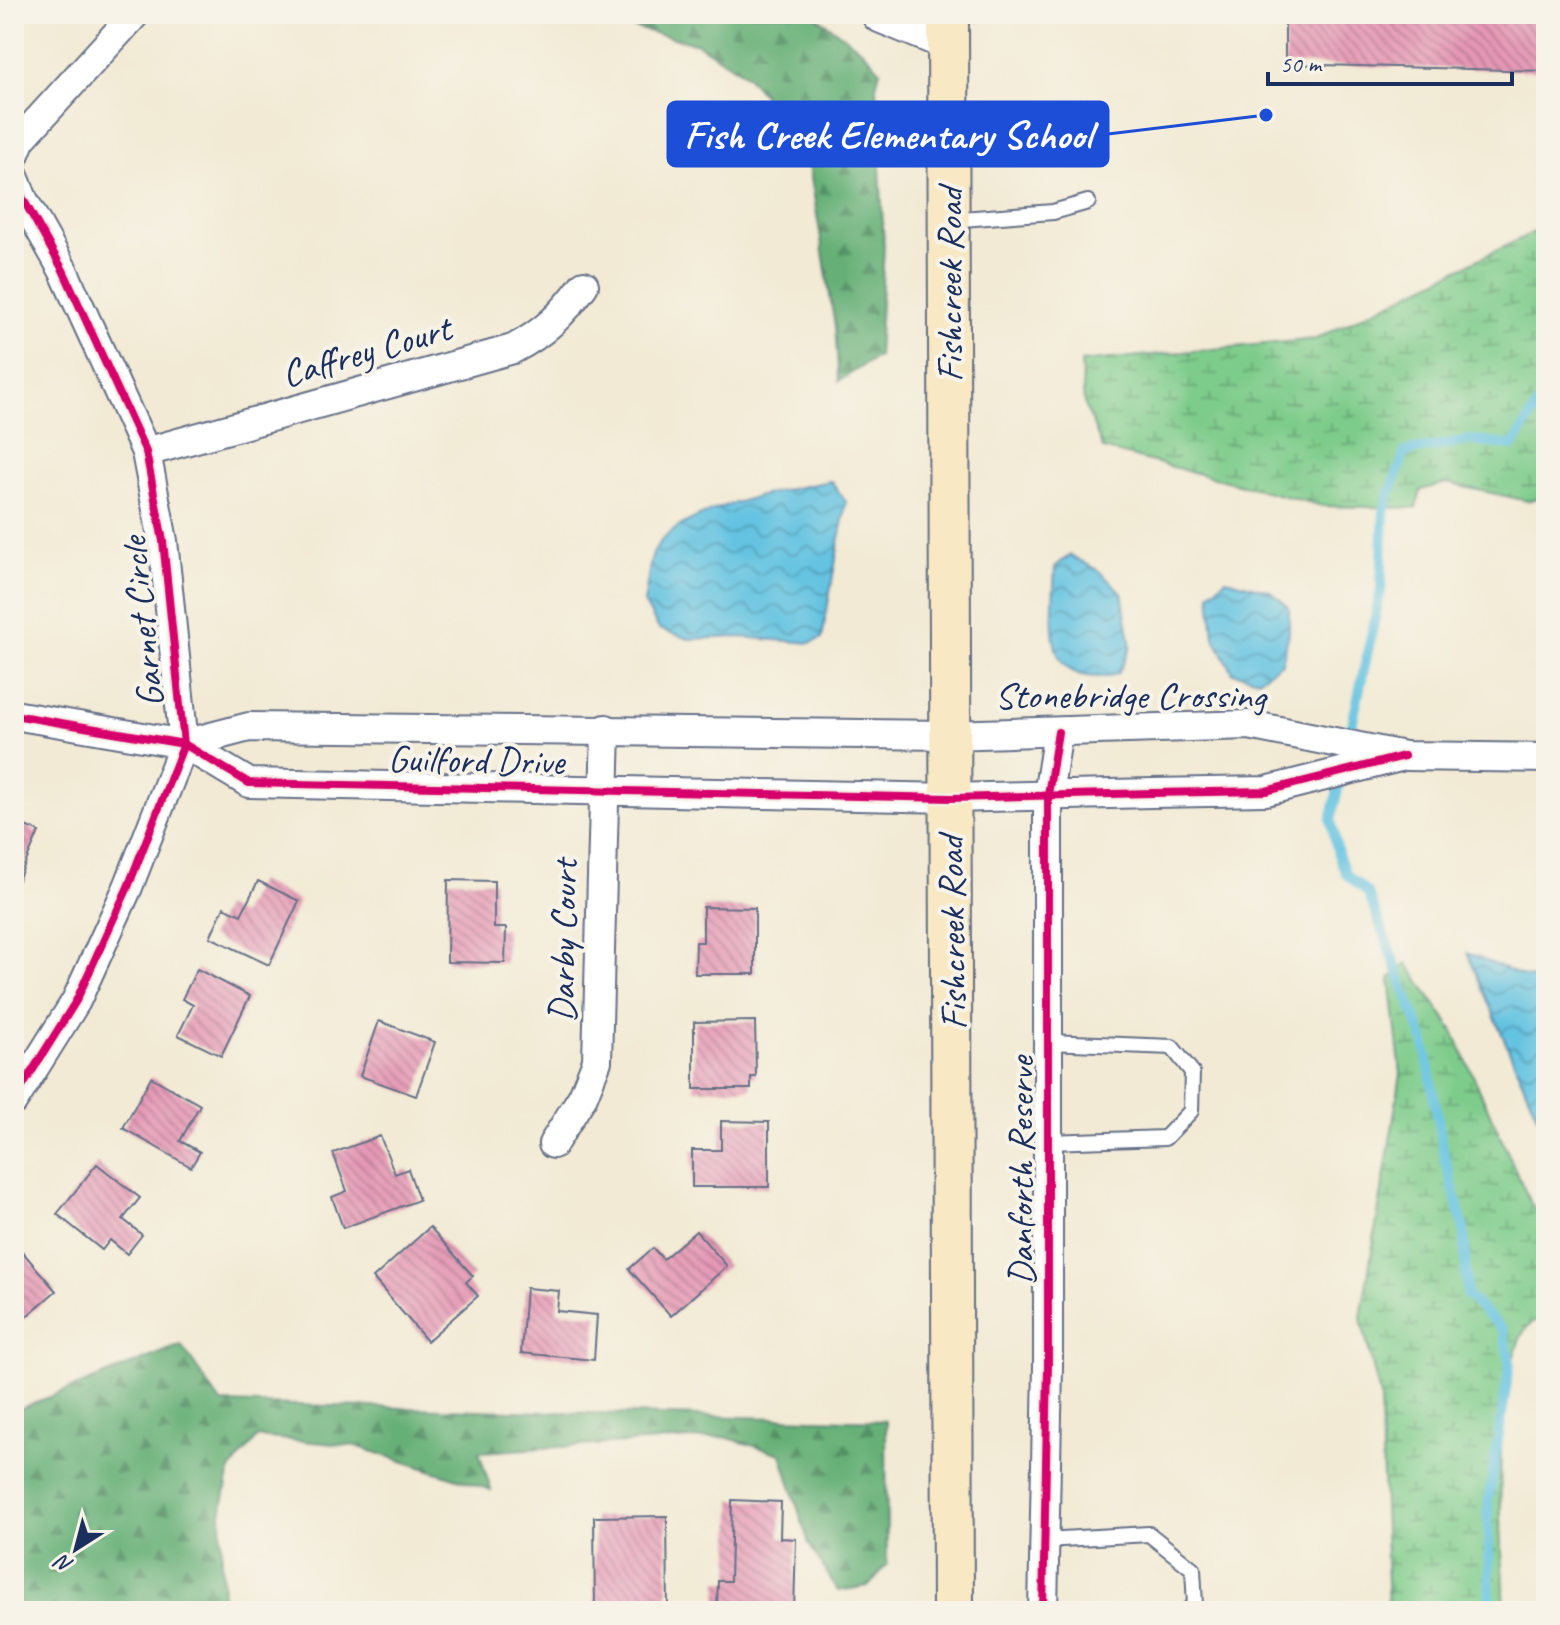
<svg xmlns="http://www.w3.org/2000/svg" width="1560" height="1625" font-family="Caveat,sans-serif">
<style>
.forest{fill:url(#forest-firs);stroke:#40706a;stroke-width:2}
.wetland{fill:url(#wetland-marsh);stroke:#4c7e74;stroke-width:2}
.water{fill:url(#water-waves);stroke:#3f79a0;stroke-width:2}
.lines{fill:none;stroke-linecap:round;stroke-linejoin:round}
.stream{stroke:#63c3e1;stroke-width:10}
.building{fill:url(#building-back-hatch)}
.service-casing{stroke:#667087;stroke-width:18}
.minor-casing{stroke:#667087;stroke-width:32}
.tertiary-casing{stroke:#667087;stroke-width:40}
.secondary-casing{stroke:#667087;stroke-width:44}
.service{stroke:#fff;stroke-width:14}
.minor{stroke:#fff;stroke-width:28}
.tertiary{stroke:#fff;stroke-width:36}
.secondary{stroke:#f8e8c3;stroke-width:40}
.cycleway-casing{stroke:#f7f3e8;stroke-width:13}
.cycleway{stroke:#d6006c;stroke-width:8}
.labels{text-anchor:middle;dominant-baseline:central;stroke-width:8;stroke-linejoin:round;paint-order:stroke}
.street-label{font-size:38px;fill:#1b2f5e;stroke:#f7f3e8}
.leader{fill:none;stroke:#1d4ed8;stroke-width:3}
.callout-dot{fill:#1d4ed8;stroke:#f7f3e8;stroke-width:3}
.callout{fill:#1d4ed8;stroke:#1d4ed8;stroke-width:3}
.callout-label{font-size:40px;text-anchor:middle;font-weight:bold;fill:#fff}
</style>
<defs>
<pattern id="forest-firs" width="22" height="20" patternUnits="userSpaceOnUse" patternTransform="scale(2)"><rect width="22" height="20" fill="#66b077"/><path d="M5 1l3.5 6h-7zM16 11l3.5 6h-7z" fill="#539065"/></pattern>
<pattern id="wetland-marsh" width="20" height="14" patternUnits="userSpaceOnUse" patternTransform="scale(2)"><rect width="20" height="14" fill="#7ecc8b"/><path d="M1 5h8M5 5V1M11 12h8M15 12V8" fill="none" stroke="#66a675"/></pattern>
<pattern id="water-waves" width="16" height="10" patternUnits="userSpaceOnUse" patternTransform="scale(2)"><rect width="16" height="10" fill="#63c3e1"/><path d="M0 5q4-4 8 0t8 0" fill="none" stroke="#519fba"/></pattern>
<pattern id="building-back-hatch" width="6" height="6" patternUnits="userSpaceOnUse" patternTransform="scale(2)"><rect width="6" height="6" fill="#e597b4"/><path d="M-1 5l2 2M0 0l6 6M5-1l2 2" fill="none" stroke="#b97c96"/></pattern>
</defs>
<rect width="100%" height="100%" fill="#f7f3e8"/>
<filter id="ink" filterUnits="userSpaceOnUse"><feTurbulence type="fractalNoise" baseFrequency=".0125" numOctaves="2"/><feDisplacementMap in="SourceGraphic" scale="16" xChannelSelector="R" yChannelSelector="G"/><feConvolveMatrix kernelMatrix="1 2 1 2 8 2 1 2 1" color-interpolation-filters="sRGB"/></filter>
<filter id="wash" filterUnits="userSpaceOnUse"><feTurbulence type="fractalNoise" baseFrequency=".006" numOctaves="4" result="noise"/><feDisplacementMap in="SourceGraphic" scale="32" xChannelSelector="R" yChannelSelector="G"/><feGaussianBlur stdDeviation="1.8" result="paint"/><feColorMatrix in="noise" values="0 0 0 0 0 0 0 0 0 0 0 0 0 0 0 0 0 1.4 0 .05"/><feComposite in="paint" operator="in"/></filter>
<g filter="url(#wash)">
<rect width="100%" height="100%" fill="#f2ead4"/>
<g class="forest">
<polygon points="580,14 813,14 862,50 880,70 876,86 884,247 878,356 839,381 835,327 806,146 747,76 698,44"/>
<polygon points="181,1345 221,1403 886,1421 887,1564 869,1586 838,1591 809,1544 781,1454 725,1437 479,1452 491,1490 356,1446 258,1437 230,1470 221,1513 223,1611 20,1611 14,1560 14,1411"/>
</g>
<g class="wetland">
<polygon points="1546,226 1546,497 1528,501 1446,483 1421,490 1416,508 1323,506 1103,449 1084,403 1081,362 1316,339"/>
<path d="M1407,963L1452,1029L1530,1202L1546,1224V1315C1539,1319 1530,1322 1526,1328C1489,1387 1502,1540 1505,1611H1388L1380,1396L1361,1318L1401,1074L1390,979Z"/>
</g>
<g class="water">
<path d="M831,481L846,502L822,638L811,643L740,637L689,639L659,629L644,603C647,588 648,569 653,554C670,509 789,489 831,481Z"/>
<path d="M1070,555L1099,571L1122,593L1131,647L1118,674C1038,692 1053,621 1055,567Z"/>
<polygon points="1226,579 1270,591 1289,607 1289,632 1282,663 1259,679 1233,673 1214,637 1210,593"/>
<polygon points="1467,953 1524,977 1546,981 1546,1136"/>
</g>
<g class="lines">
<g class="stream">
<polyline points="1348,744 1381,590 1384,510 1405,452 1470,440 1513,446 1538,404 1546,400"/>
<polyline points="1341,776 1331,820 1338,854 1346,874 1368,893 1424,1040 1444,1154 1464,1229 1467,1295 1503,1330 1510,1363 1488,1503 1490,1611"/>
</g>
</g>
<g id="blocks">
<g class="building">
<polygon points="1285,14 1546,14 1546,71 1285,64"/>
<polygon points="14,821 39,832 14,889"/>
<polygon points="448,880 494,881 494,928 506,928 505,963 447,962"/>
<polygon points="258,881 299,901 269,965 210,937 224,907 241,915"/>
<polygon points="703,907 755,908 755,974 695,974 696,942 703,942"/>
<polygon points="197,969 250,996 221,1056 178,1035 193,1005 182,999"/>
<polygon points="379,1021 435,1042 416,1096 360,1076"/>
<polygon points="755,1021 756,1077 751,1077 751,1089 694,1089 694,1022"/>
<polygon points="151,1077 200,1105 180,1141 200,1152 191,1167 123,1128"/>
<polygon points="721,1121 769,1122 769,1187 692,1187 692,1150 721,1150"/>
<polygon points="380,1136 395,1174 408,1169 419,1200 343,1228 332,1197 347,1191 333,1153"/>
<polygon points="97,1164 140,1198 123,1219 142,1235 127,1254 110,1240 102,1250 57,1214"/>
<polygon points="430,1227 473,1276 466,1282 478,1296 427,1341 373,1278"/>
<polygon points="696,1231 727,1266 671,1316 629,1269 653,1248 663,1259"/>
<polygon points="14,1242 56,1291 14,1327"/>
<polygon points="526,1288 559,1291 557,1311 597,1315 594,1360 521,1353"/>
<polygon points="732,1500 781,1502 780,1538 796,1539 794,1611 739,1611 739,1607 717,1607 718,1581 730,1581"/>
<polygon points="667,1516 668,1611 595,1611 594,1517"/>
</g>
</g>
</g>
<g filter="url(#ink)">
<use href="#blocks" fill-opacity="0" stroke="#667087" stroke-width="2"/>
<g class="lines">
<defs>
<g id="service">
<polyline points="949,220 1053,212 1088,202"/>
<polyline points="1048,1142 1165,1138 1191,1111 1192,1072 1172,1047 1048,1042"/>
<polyline points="1044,1540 1149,1534 1193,1569 1195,1605 1186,1611"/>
</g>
<g id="minor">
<polyline points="14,156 21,139 135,14"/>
<polyline points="14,176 23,199 63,270 146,452 163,541 184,744 128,887 76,1001 14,1100"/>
<path d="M146,452L513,349C544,333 563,314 584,285"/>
<polyline points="14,715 184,744 249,783 951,798 1152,793 1266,791 1404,756"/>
<polyline points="184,744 249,727 950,735 1249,725 1404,756 1546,758"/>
<polyline points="553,1144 583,1096 597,1061 606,729"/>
<polyline points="1043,1611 1048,1366 1048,795 1058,732"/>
</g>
<polyline id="tertiary" points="880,14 948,42"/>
<polyline id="secondary" points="948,14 953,1611"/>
</defs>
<use href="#service" class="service-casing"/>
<use href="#minor" class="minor-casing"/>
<use href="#tertiary" class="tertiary-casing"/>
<use href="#secondary" class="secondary-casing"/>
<use href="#service" class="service"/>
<use href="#minor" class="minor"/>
<use href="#tertiary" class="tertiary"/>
<use href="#secondary" class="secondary"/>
<defs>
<g id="cycleway">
<polyline points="14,176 23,199 63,270 146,452 163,541 184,744 128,887 76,1001 14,1100"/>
<polyline points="14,715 184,744 249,783 951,798 1152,793 1266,791 1404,756"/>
<polyline points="1043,1611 1048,1366 1048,795 1058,732"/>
</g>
</defs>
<use href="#cycleway" class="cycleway-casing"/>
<use href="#cycleway" class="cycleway"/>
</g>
</g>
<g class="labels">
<g class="street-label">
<text transform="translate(949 285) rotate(-90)">Fishcreek Road</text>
<text transform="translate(366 351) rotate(-16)">Caffrey Court</text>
<text transform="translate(142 622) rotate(-96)">Garnet Circle</text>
<text x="1130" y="695">Stonebridge Crossing</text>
<text transform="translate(476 760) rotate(1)">Guilford Drive</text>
<text transform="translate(952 933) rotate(-91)">Fishcreek Road</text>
<text transform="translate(563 941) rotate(-89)">Darby Court</text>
<text transform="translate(1020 1171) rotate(-90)">Danforth Reserve</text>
</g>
</g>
<path class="leader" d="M1266 115L1108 134"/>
<circle class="callout-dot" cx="1266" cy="115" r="8"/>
<rect class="callout" x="668" y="102" width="440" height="64" rx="8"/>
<g class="callout-label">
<text x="888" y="148">Fish Creek Elementary School</text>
</g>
<rect width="1560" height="1625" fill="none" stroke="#f7f3e8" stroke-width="48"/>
<g transform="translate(76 1549) rotate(216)" stroke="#f7f3e8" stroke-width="6" paint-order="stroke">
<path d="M0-6L14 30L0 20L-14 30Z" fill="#1b2f5e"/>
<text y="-12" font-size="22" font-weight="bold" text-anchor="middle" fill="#1b2f5e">N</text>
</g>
<path d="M1268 72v12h244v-12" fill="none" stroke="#1b2f5e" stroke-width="4"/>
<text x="1280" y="72" font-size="24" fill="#1b2f5e" stroke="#f7f3e8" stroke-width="6" paint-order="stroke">50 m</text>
</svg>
